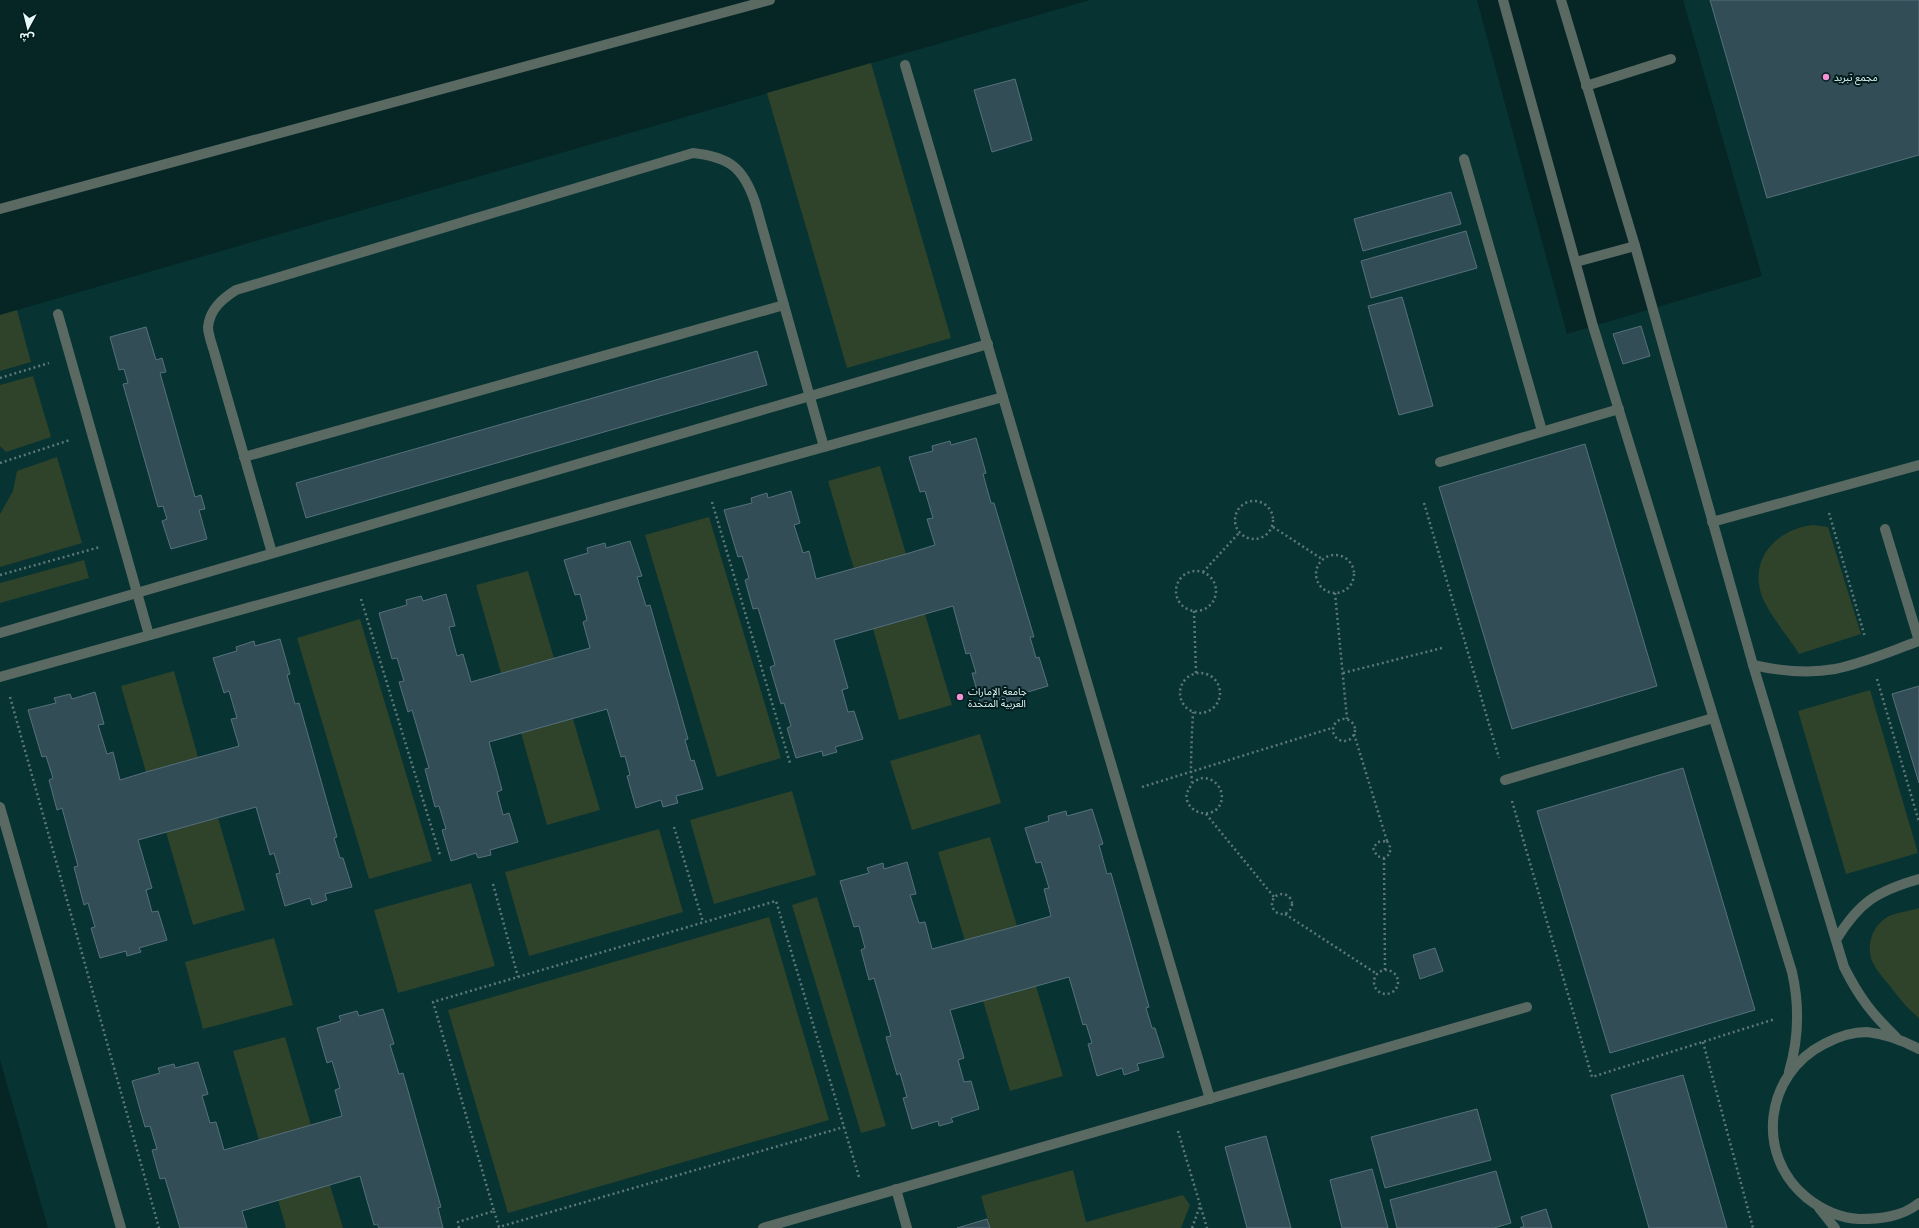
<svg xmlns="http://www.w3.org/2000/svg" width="1919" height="1228" font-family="Georgia,'Noto Sans Arabic',serif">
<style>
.built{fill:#073333}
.green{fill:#2f422a}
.building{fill:#334d57;stroke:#56717c}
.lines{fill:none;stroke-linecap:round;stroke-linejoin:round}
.path{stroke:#5e7878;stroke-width:2.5;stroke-dasharray:2 3;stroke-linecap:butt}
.service{stroke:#5a6a63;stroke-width:10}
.poi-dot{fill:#f491d3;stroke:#001c1d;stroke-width:1.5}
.labels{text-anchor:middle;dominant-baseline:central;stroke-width:4;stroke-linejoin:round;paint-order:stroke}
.poi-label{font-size:10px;fill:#e7f8f8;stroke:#001c1d;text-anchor:start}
</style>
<rect width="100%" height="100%" fill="#062626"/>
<polygon class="built" points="1090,0 1477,0 1567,334 1762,276 1683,0 1919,0 1919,1228 48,1228 0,1060 0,315"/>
<g class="green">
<polygon points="871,63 951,338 847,368 767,93"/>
<polygon points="17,310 31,362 0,371 0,315"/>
<polygon points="33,376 51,437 6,452 0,446 0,385"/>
<polygon points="57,457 82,543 0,567 0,514 13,491 17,471"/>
<polygon points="880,466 906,554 854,569 828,481"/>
<polygon points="709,517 781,758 717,777 645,535"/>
<path d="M1813,525L1828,527L1861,634L1799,654C1788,636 1772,618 1763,599C1747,560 1776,529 1813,525Z"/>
<polygon points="84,560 89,578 0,603 0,583"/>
<polygon points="528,571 554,658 501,673 476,585"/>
<polygon points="925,614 952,705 899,720 873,629"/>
<polygon points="360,619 432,861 369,879 297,638"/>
<polygon points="174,671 198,757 146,772 121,686"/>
<polygon points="1870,690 1918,853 1846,874 1798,711"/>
<polygon points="573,719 600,810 547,825 521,733"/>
<polygon points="980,734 1001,803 912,830 890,761"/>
<polygon points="792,791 816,875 714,904 690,820"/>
<polygon points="218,818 245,910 193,925 166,832"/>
<polygon points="659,829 683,912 529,956 505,872"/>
<polygon points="990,837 1017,926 965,941 938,852"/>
<polygon points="471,883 495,966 398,993 374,910"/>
<polygon points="817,897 886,1126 861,1133 792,905"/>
<path d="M1919,908V1018C1907,1008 1899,998 1890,986C1884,979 1876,970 1872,961C1866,943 1873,925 1889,916C1898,912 1910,911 1919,908Z"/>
<polygon points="769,917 829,1120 508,1213 448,1010"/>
<polygon points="274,938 293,1005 203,1029 185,962"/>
<polygon points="1036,986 1063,1076 1010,1091 983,1001"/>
<polygon points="285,1037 311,1125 259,1140 233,1051"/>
<polygon points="1073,1170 1086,1222 1183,1195 1190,1205 1181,1228 990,1228 981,1196"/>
<polygon points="330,1185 343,1228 286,1228 278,1200"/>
</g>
<g class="building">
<polygon points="1710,0 1919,0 1919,155 1767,198"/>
<polygon points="1015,79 1032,140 992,152 974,90"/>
<polygon points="1451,192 1461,224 1363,251 1354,219"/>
<polygon points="1466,231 1477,268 1371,298 1361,261"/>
<polygon points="1402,297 1433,406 1399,415 1368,306"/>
<polygon points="1641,326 1650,356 1623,364 1613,334"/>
<polygon points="146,327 156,360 162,358 166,372 160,373 195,497 201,495 205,509 199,510 207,539 171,549 162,521 167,519 163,506 158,507 123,384 128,383 124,369 119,370 110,337"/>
<polygon points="757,351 767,385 306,518 296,483"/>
<polygon points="976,438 986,473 983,474 991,503 994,503 1034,637 1030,637 1036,658 1039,657 1048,686 1021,694 1023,700 1008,704 1006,698 981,705 972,673 976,673 970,653 966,654 953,606 834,640 848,688 842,690 848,712 854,711 863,739 835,747 837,752 823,756 822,751 796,758 787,728 791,726 784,703 781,704 770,667 775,665 758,608 753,609 745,580 749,578 742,556 738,557 724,510 752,503 751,498 767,493 768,498 791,491 800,523 794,525 803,553 809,551 816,579 906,554 935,545 927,519 933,518 925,491 920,492 909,457 933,451 932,446 950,441 951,445"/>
<polygon points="1585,444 1657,686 1512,729 1439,487"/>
<polygon points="630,541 642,576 637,577 646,606 650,605 688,739 685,740 691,761 694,760 703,789 676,796 678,803 663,807 661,800 636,808 627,776 630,775 625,756 621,757 607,709 489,742 502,790 497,792 503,815 509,813 518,842 490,850 491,855 478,858 476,853 451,861 442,830 446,829 439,806 435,807 425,769 429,768 412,710 408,712 399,682 404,681 397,658 392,659 379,613 407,605 406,600 421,596 423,601 446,594 455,626 449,627 457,656 463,654 471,682 590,648 583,622 587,620 580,594 575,595 564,560 588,553 587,548 605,543 606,548"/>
<polygon points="280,639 290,674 287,675 295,704 299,703 337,837 334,838 340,858 343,858 352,887 325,894 327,900 312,905 310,898 285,906 276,874 280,873 274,853 270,855 256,807 138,840 152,888 146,890 152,912 158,911 167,940 139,948 141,952 127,956 126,951 100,958 91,928 95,927 88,903 84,905 74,867 78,866 62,808 57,810 49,780 53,778 46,756 42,757 28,710 56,703 54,698 70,694 72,699 95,692 104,724 98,725 107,754 113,752 120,780 146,772 239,746 231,719 237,718 229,691 224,693 213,658 237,651 236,647 254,641 255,646"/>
<polygon points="1919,686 1919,783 1892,694"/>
<polygon points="1683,768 1755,1010 1610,1053 1537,811"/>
<polygon points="1092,809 1103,844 1099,845 1107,874 1111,873 1149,1007 1146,1008 1152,1028 1155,1028 1164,1057 1137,1064 1139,1070 1124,1075 1122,1068 1097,1076 1088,1044 1092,1043 1086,1024 1083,1025 1069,977 950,1010 964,1058 958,1060 964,1082 971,1081 979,1109 951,1118 953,1122 939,1126 938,1121 912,1129 903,1098 907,1097 900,1073 897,1075 886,1037 891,1036 874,978 869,980 861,950 865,948 859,926 854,927 840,881 869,873 867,868 883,863 884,869 907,862 916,894 910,895 919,923 925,922 932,949 1017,926 1051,916 1044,889 1049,888 1041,862 1036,863 1025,828 1049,821 1048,816 1066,811 1067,816"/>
<polygon points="1435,948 1443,971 1420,979 1413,955"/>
<polygon points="383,1009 394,1044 390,1045 399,1074 403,1073 441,1207 438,1208 443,1228 379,1228 377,1224 374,1225 360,1176 242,1211 247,1228 180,1228 165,1178 160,1179 152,1150 157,1149 150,1126 145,1127 132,1081 160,1073 158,1068 174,1064 175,1068 198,1062 208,1094 202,1096 210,1123 216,1122 224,1150 311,1125 342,1116 335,1090 340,1088 332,1061 327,1063 317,1028 341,1021 339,1016 357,1011 359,1016"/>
<polygon points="1683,1075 1727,1228 1649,1228 1611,1095"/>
<polygon points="1477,1109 1491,1160 1385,1188 1371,1137"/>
<polygon points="1266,1136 1291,1228 1247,1228 1225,1147"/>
<polygon points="1372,1169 1388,1228 1342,1228 1330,1180"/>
<polygon points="1496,1171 1511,1223 1494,1228 1397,1228 1390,1200"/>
<polygon points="1546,1209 1552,1228 1520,1228 1524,1226 1521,1217"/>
<polygon points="987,1219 990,1228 957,1228"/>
</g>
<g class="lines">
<g class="path">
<polyline points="0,378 49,363"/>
<polyline points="0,463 70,440"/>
<circle cx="1254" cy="520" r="19"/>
<polyline points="712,502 790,763"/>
<polyline points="1424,503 1499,758"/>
<polyline points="1829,513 1865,637"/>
<polyline points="1273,527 1322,559"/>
<circle cx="1335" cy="574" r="19"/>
<circle cx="1196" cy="591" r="20"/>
<polyline points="1203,572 1239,533"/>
<polyline points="0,575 100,547"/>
<polyline points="1335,593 1347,719"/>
<polyline points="361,599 440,855"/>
<polyline points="1194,611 1196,673"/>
<polyline points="1343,673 1442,648"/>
<circle cx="1200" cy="693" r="20"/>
<polyline points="1877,679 1919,822"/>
<polyline points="10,697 159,1228"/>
<circle cx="1344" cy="730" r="11"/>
<polyline points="1354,734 1387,841"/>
<path d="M1192,783C1195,781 1200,778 1203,778C1219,778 1228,797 1217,809C1207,818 1190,812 1187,800C1185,792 1190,789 1192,783C1192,779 1191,774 1191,771C1191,751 1192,732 1193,712"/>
<polyline points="1142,787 1332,728"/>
<polyline points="1512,801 1592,1077 1775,1019"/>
<polyline points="1206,814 1274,897"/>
<polyline points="674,827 703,922"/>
<polygon points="1387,841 1390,847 1390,854 1384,858 1377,856 1373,848 1378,842"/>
<polyline points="1384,858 1385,970"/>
<polyline points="493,884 518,977"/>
<circle cx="1282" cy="904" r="10"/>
<polyline points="1285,914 1377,974"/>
<circle cx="1386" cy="982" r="12"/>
<polyline points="1703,1042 1753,1228"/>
<polyline points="1178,1131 1207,1228"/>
<polyline points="494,1211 499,1227 844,1127"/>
<polyline points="459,1228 458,1222 494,1211 433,1002 776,901 859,1177"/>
<polyline points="1192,1228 1200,1206"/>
</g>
<g class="service">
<path d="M1503,0L1593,326L1792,972C1800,1007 1799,1038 1789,1072"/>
<path d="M1561,0L1635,246L1753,665L1844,967C1859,997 1872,1014 1896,1037"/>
<polyline points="905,65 1210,1099"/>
<polyline points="1586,86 1671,59"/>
<polyline points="1464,159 1542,431"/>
<polyline points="0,209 770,0"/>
<polyline points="1576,262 1635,246"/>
<polyline points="58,314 149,635"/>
<polyline points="244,457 784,305"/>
<polyline points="1440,462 1619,409"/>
<polyline points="1712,522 1919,465"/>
<polyline points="1885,529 1919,641"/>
<path d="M272,553L215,355C213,347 208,335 208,327C210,309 222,299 236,290L693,153C729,157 743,167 755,202L824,447"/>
<polyline points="0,633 988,344"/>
<path d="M1753,665C1780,671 1807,674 1835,669C1864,663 1891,651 1919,641"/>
<polyline points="0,677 1003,397"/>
<polyline points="1505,780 1713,718"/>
<polyline points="0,807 121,1228"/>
<path d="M1836,940C1859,902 1877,891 1919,879"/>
<path d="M1919,1049C1902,1040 1887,1034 1867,1032C1853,1032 1837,1037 1824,1044C1765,1074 1754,1155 1807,1198C1821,1209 1840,1218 1859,1219C1880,1219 1902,1217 1919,1203"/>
<polyline points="896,1189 907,1228"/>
<polyline points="1819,1208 1835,1228"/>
<polyline points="763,1228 1527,1007"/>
</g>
</g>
<g class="poi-dot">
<circle cx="1826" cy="77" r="4"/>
<circle cx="960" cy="697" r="4"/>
</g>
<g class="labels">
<g class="poi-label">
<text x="1834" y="77">مجمع تبريد</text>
<text x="968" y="691">جامعة الإمارات<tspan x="968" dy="12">العربية المتحدة</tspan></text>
</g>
</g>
<g transform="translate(28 28) rotate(187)" stroke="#001c1d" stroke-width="3" paint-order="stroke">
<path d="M0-3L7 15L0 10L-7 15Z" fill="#e7f8f8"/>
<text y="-6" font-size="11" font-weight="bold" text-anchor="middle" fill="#e7f8f8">ش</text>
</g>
</svg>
